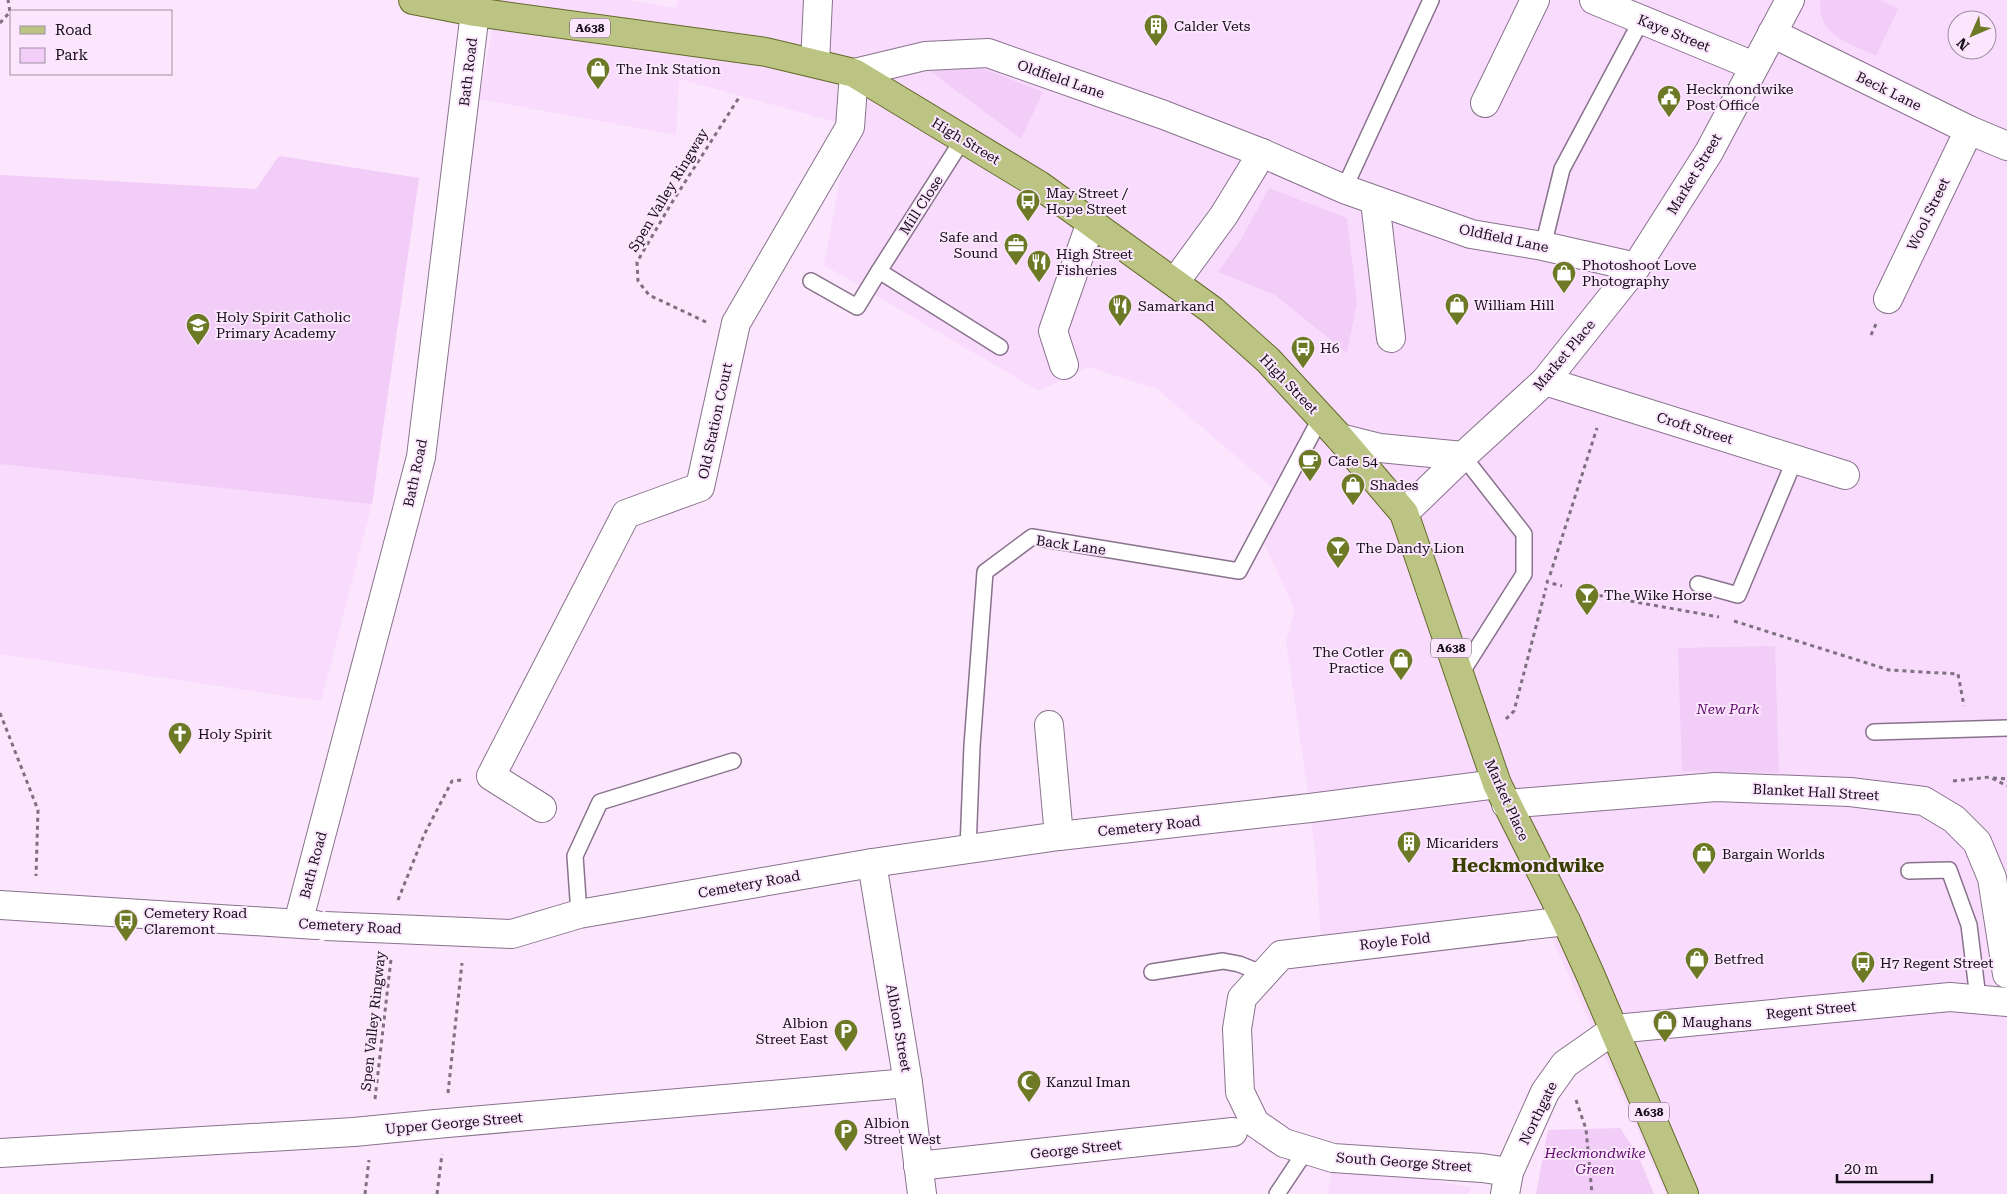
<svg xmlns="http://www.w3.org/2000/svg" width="2007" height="1194" font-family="'Roboto Serif',serif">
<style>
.built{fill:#f9dbfe;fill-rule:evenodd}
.green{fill:#f2cdf8}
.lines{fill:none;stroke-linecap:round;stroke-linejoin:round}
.lane-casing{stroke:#88728c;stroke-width:18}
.street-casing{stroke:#88728c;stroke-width:30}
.secondary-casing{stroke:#88728c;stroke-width:30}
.primary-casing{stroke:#646a28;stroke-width:30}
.path{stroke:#7e7080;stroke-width:3;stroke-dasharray:4 4;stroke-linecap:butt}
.lane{stroke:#fff;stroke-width:15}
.street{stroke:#fff;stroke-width:28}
.secondary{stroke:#fff;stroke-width:28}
.primary{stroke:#bbc483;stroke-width:28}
.street-bridge-casing{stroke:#88728c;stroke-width:30;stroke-linecap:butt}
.street-bridge{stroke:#fff;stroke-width:28}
.labels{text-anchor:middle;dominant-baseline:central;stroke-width:4;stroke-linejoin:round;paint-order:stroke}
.shield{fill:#fbe6fe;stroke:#5b4f5d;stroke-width:1}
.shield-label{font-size:12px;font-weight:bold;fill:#160e18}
.poi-label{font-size:14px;fill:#160e18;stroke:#fbe6fe;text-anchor:start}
.street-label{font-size:14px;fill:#160e18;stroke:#fbe6fe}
.park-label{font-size:14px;font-style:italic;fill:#5c0869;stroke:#fbe6fe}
.district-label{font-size:19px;font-weight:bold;fill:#383f00;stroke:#fbe6fe}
</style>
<rect width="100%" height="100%" fill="#fbe6fe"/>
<g class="built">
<path d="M498,0H627L676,8L678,0H1594L1637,17L1641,0H2007V1194H1666L1542,916L1321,941L1316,863L1310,808L1286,641L1295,610L1266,548L1252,532L1273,488L1157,389L1088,367L1039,391L824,265L850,126L679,79L676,135L479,99ZM1957,20H1987V50H1957Z"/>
<polygon points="279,156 419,178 372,504 321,701 0,654 0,175 256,189"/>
<polygon points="1333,1158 1471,1188 1469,1194 1328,1194"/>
</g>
<g class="green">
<path d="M1820,0H1880L1898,9L1876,56C1848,42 1818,37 1820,0Z"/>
<polygon points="979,67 1043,92 1021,139 927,69"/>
<polygon points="279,156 419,178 372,504 0,464 0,175 256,189"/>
<polygon points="1269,188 1347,218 1357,302 1347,353 1275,295 1218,272 1240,241"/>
<polygon points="1775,646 1779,773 1682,771 1678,648"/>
<polygon points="1620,1128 1638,1155 1654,1194 1536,1194 1548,1130"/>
</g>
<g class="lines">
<defs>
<g id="lane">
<polyline points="963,139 879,271 1000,347"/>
<polyline points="1344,189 1431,0"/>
<polyline points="1543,246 1562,169 1642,19"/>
<polyline points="811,281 857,307 879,271"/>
<polyline points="1698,584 1738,595 1795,459"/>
<polyline points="1460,675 1524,574 1524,534 1463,456"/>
<polyline points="1874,732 2007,728"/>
<polyline points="968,849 972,746 985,572 1032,537 1239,571 1321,417"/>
<polyline points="1909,871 1949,870 1969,925 1978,998"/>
<polyline points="579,914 575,856 600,802 733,761"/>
<polyline points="1152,972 1223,961 1239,964 1264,974"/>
<polyline points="1277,1194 1307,1149"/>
</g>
<g id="street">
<polyline points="1594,0 1754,66"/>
<polyline points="1772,33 1969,130 2007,146"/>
<polyline points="815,63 818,0"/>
<polyline points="1485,103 1535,0"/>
<polyline points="1375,201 1391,338"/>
<polyline points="1175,282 1224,215 1262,153"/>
<polyline points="1888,299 1969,130"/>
<polyline points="1064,365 1053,331 1091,222"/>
<polyline points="1545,381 1845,475"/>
<polyline points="1049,725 1059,836"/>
<polyline points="1506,804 1716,787 1850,792 1924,801 1954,819 1977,842 1992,878 2007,974"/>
<polyline points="542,808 491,776 626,514 700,487 736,323 850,127 854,73 925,56 988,53 1164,115 1262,153 1344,189 1471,234 1543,246 1636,267"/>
<polyline points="872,863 908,1083 922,1194"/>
<polyline points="0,905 316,925"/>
<polyline points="298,923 421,457 475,12"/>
<polyline points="466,932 512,934 579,914 872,863 1059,836 1310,808 1497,784"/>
<polyline points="436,1124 908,1083"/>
<polyline points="0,1153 354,1132"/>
<polyline points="918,1166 1233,1132"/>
<polyline points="1509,1172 1482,1168 1333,1158 1284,1143 1255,1123 1240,1092 1237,1029 1242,998 1281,955 1566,921"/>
</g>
<g id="secondary">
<polyline points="1340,438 1380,448 1463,456"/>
<polyline points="1404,513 1463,456 1545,381 1636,267 1709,152 1790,0"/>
<polyline points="1505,1194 1509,1172 1545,1092 1565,1064 1615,1029 1950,997 2007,1002"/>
</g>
<polyline id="primary" points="413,0 475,12 766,52 854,73 1039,185 1212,310 1268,360 1340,438 1404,513 1497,784 1566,921 1590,974 1684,1194"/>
</defs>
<use href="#lane" class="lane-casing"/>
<use href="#street" class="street-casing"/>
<use href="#secondary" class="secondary-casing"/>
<use href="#primary" class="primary-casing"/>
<g class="path">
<polyline points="0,23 10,12 8,0"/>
<polyline points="706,322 649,295 638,281 637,262 671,204 740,96"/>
<polyline points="1871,335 1876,324"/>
<polyline points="1550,575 1597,428"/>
<polyline points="1548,580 1547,582 1562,586"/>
<polyline points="1591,594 1719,617"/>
<polyline points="1734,621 1889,670 1958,674 1964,706"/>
<polyline points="0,713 38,810 36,876"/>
<polyline points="1506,719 1514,711 1546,588"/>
<polyline points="1993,778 2007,779"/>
<polyline points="1953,781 1990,777 2007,786"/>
<polyline points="398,900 424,835 452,781 462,780"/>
<polyline points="448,1093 462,963"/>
<polyline points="375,1099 391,959"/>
<polyline points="1576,1100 1586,1129 1592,1194"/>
<polyline points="365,1194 369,1160"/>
<polyline points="437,1194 442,1154"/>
</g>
<use href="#lane" class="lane"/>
<use href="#street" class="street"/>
<use href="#secondary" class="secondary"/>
<use href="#primary" class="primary"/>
<defs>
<g id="street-bridge">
<polyline points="325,926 466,932"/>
<polyline points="354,1132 436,1124"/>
</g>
</defs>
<use href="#street-bridge" class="street-bridge-casing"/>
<use href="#street-bridge" class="street-bridge"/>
</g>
<defs>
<symbol id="building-pin" viewBox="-11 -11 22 30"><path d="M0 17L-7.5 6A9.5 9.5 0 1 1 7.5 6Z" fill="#6d7924" stroke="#fbe6fe"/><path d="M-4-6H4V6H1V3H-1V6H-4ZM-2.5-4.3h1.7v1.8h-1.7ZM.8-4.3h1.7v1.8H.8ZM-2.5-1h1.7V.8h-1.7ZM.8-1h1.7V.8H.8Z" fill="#fff"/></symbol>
<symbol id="shop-pin" viewBox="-11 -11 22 30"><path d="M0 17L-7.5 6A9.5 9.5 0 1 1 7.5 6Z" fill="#6d7924" stroke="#fbe6fe"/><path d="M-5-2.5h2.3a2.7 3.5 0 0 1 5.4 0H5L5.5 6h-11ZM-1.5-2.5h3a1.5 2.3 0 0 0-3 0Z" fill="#fff"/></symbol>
<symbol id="civic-pin" viewBox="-11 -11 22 30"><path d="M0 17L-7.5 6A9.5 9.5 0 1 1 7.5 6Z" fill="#6d7924" stroke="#fbe6fe"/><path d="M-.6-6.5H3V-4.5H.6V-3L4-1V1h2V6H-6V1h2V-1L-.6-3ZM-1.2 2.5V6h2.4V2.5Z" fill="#fff"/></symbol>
<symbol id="bus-pin" viewBox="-11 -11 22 30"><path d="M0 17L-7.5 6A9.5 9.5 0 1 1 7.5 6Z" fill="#6d7924" stroke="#fbe6fe"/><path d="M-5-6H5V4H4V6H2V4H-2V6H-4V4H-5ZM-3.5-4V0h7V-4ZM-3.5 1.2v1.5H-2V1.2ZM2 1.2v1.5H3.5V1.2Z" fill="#fff"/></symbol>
<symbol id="office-pin" viewBox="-11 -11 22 30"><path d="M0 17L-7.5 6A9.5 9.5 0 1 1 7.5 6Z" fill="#6d7924" stroke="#fbe6fe"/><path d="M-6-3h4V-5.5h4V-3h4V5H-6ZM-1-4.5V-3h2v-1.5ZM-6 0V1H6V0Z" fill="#fff"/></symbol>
<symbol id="restaurant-pin" viewBox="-11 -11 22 30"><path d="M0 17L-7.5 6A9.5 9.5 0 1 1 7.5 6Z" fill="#6d7924" stroke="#fbe6fe"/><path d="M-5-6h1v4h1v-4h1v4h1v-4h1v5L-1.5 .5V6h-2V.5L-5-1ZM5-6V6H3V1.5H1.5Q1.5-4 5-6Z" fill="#fff"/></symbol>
<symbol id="school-pin" viewBox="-11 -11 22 30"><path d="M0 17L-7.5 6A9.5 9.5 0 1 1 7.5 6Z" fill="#6d7924" stroke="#fbe6fe"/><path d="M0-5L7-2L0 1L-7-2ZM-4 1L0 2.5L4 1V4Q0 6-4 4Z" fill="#fff"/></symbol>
<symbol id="cafe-pin" viewBox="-11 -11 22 30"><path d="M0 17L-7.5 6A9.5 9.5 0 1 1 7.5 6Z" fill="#6d7924" stroke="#fbe6fe"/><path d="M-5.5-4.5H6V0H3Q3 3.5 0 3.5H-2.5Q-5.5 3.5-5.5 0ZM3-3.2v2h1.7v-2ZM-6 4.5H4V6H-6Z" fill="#fff"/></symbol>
<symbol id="bar-pin" viewBox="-11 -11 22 30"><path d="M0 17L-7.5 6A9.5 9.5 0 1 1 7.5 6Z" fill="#6d7924" stroke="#fbe6fe"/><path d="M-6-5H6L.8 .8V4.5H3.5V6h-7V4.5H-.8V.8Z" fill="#fff"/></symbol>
<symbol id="church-pin" viewBox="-11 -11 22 30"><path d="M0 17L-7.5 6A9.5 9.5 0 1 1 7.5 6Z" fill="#6d7924" stroke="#fbe6fe"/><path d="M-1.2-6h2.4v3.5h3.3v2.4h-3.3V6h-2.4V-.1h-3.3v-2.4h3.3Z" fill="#fff"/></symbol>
<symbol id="parking-pin" viewBox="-11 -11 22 30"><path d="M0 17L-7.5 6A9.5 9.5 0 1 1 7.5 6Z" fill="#6d7924" stroke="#fbe6fe"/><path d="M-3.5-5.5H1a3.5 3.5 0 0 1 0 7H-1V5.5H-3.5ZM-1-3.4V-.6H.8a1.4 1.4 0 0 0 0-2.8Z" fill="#fff"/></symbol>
<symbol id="mosque-pin" viewBox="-11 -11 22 30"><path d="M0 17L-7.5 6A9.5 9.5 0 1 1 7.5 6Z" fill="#6d7924" stroke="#fbe6fe"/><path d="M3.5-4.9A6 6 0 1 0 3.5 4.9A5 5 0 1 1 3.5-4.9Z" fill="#fff"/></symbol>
</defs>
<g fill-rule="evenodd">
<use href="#building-pin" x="1142" y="12" width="28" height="38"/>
<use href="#shop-pin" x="584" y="55" width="28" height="38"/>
<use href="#civic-pin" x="1655" y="83" width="28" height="38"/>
<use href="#bus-pin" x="1014" y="187" width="28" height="38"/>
<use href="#office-pin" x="1002" y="231" width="28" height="38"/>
<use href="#restaurant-pin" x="1025" y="248" width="28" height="38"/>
<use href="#shop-pin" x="1550" y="259" width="28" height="38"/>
<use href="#shop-pin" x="1443" y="291" width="28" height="38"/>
<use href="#restaurant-pin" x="1106" y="292" width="28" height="38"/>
<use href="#school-pin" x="184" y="311" width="28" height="38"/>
<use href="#bus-pin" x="1289" y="334" width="28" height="38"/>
<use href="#cafe-pin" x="1296" y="447" width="28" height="38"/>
<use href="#shop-pin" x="1339" y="471" width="28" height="38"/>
<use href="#bar-pin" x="1324" y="534" width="28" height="38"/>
<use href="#bar-pin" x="1573" y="581" width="28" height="38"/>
<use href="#shop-pin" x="1387" y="646" width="28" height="38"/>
<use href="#church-pin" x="166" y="720" width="28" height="38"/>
<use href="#building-pin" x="1395" y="829" width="28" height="38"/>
<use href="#shop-pin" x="1690" y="840" width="28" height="38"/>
<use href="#bus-pin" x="112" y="907" width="28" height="38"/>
<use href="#shop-pin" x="1683" y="945" width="28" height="38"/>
<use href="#bus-pin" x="1849" y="949" width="28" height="38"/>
<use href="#shop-pin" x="1651" y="1008" width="28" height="38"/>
<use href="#parking-pin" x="832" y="1017" width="28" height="38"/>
<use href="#mosque-pin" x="1015" y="1068" width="28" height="38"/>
<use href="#parking-pin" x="832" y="1117" width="28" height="38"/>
</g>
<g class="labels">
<g class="shield">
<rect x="570" y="18.5" width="40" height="19" rx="4"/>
<rect x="1431" y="638.5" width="40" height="19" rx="4"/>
<rect x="1629" y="1102.5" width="40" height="19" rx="4"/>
</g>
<g class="shield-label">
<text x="590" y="28">A638</text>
<text x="1451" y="648">A638</text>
<text x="1649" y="1112">A638</text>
</g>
<g class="poi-label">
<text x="1174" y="26">Calder Vets</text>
<text x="616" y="69">The Ink Station</text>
<text x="1686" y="89">Heckmondwike<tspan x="1686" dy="16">Post Office</tspan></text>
<text x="1046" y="193">May Street /<tspan x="1046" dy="16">Hope Street</tspan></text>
<text x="998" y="237" text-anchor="end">Safe and<tspan x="998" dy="16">Sound</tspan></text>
<text x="1056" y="254">High Street<tspan x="1056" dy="16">Fisheries</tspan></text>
<text x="1582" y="265">Photoshoot Love<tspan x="1582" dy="16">Photography</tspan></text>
<text x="1474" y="305">William Hill</text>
<text x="1138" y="306">Samarkand</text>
<text x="216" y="317">Holy Spirit Catholic<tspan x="216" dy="16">Primary Academy</tspan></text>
<text x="1320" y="348">H6</text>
<text x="1328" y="461">Cafe 54</text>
<text x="1370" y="485">Shades</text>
<text x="1356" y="548">The Dandy Lion</text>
<text x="1604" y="595">The Wike Horse</text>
<text x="1384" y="652" text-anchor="end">The Cotler<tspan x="1384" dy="16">Practice</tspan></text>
<text x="198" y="734">Holy Spirit</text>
<text x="1426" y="843">Micariders</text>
<text x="1722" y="854">Bargain Worlds</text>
<text x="144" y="913">Cemetery Road<tspan x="144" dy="16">Claremont</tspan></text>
<text x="1714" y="959">Betfred</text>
<text x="1880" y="963">H7 Regent Street</text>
<text x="1682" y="1022">Maughans</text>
<text x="828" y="1023" text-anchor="end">Albion<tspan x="828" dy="16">Street East</tspan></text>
<text x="1046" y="1082">Kanzul Iman</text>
<text x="864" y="1123">Albion<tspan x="864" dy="16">Street West</tspan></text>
</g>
<g class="street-label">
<text transform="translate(1674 33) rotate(22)">Kaye Street</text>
<text transform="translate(468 72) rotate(-83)">Bath Road</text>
<text transform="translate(1061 79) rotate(19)">Oldfield Lane</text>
<text transform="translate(1889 91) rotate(26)">Beck Lane</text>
<text transform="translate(966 141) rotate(31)">High Street</text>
<text transform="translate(1694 174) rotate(-59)">Market Street</text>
<text transform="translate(668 190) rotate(-59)">Spen Valley Ringway</text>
<text transform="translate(921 205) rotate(-57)">Mill Close</text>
<text transform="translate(1928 214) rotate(-64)">Wool Street</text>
<text transform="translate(1504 238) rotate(12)">Oldfield Lane</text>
<text transform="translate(1564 355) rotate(-50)">Market Place</text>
<text transform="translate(1289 384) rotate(46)">High Street</text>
<text transform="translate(715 421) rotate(-78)">Old Station Court</text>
<text transform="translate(1695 428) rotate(17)">Croft Street</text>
<text transform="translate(415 473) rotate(-78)">Bath Road</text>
<text transform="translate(1071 545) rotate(8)">Back Lane</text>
<text transform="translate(1816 792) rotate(3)">Blanket Hall Street</text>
<text transform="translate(1507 800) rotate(66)">Market Place</text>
<text transform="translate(1149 826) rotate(-6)">Cemetery Road</text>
<text transform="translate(313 865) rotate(-75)">Bath Road</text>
<text transform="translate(749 884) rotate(-10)">Cemetery Road</text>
<text transform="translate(350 926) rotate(3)">Cemetery Road</text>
<text transform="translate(1395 941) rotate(-6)">Royle Fold</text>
<text transform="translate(1811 1010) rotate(-5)">Regent Street</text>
<text transform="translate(373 1021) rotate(-84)">Spen Valley Ringway</text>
<text transform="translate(899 1028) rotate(80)">Albion Street</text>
<text transform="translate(1538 1113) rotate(-64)">Northgate</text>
<text transform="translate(454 1123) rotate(-5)">Upper George Street</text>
<text transform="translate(1076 1149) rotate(-6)">George Street</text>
<text transform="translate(1404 1162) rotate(4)">South George Street</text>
</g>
<g class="park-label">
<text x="1728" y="709">New Park</text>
<text x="1595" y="1153">Heckmondwike<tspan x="1595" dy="16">Green</tspan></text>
</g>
<g class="district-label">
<text x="1528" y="865">Heckmondwike</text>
</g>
</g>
<rect x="10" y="10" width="162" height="65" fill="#fbe6fe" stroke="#9f90a2"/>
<rect x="20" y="26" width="25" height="8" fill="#bbc483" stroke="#9f90a2"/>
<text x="55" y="35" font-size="15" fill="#160e18">Road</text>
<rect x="20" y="48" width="25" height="15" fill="#f2cdf8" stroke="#9f90a2"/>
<text x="55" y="60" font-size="15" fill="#160e18">Park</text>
<g transform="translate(1972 35) rotate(225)"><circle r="24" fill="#fbe6fe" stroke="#9f90a2"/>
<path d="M0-4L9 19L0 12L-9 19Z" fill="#6d7924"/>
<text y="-8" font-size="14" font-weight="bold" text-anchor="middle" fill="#160e18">N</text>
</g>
<path d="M1837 1174v8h95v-8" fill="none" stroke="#160e18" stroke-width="2.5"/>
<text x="1844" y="1174" font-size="15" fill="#160e18" stroke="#fbe6fe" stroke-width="4" paint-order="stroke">20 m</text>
</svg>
